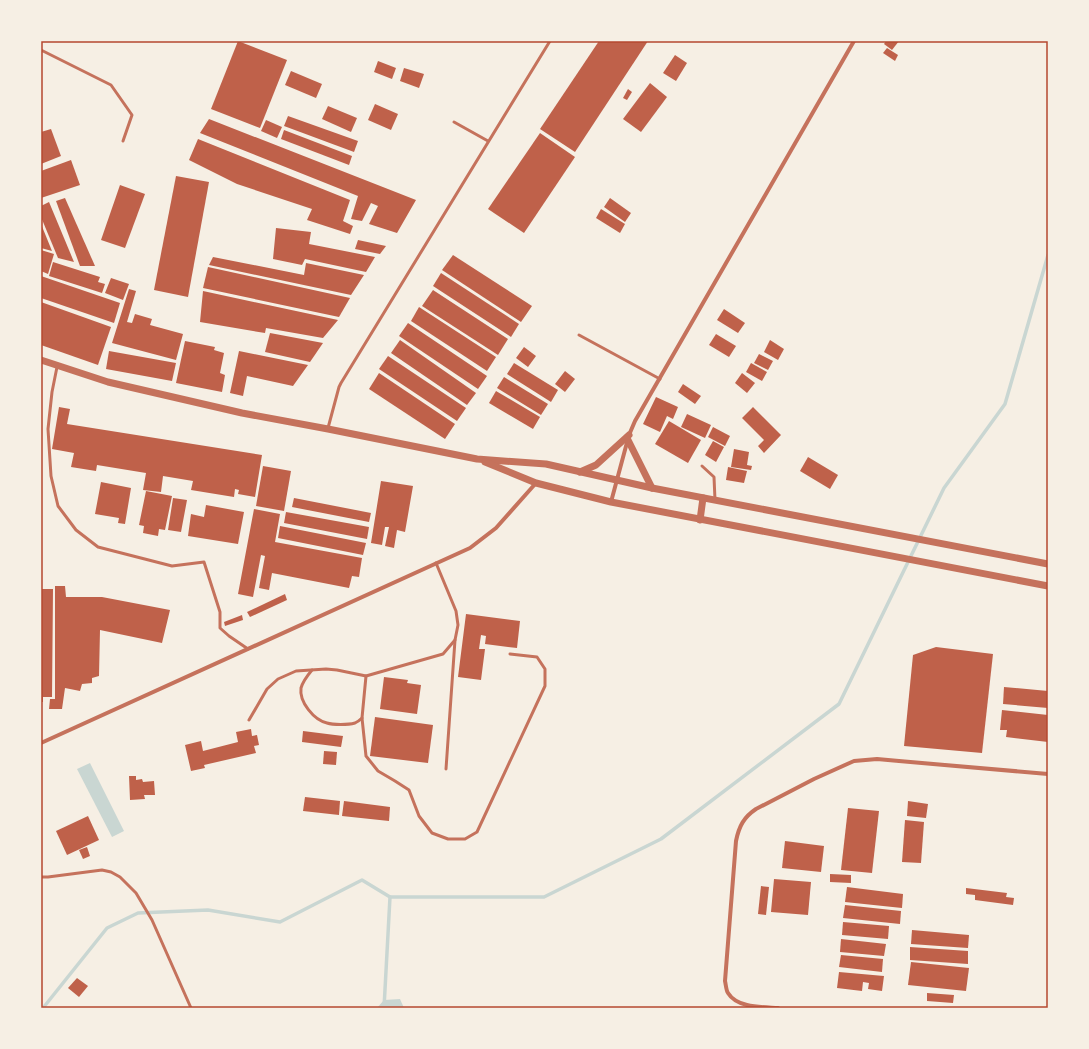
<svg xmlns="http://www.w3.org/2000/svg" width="1089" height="1049" font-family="Poppins,sans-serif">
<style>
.water{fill:#c9d6d2}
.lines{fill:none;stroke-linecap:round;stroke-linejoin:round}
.stream{stroke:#c9d6d2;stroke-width:3.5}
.building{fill:#bf614a}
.service{stroke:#c5725c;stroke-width:3}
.minor{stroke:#c5725c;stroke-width:4}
.tertiary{stroke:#c5725c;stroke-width:7}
.neatline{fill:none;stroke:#b5482f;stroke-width:1.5}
</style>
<rect width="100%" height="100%" fill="#f6efe4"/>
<g class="water">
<polygon points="90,763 124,831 112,837 77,769"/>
<polygon points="400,999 404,1008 377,1008 384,1000"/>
</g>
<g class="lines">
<g class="stream">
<polyline points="43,1008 107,928 138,913 208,910 280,922 362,880 390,897 544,897 661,839 839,704 944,488 1005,404 1048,255"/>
<polyline points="384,1008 390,897"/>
</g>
</g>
<g class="building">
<polygon points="238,41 287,60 260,128 211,109"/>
<polygon points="599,41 648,41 575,152 540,129"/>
<polygon points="886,41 899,41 892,50 884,44"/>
<polygon points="887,48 898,55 895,61 883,53"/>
<polygon points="675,55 687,63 676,81 663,73"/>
<polygon points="378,61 396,68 392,79 374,72"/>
<polygon points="404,68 424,74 419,88 400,81"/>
<polygon points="291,71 322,84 316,98 285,85"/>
<polygon points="650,83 667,97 641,132 623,119"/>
<polygon points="628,89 632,92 627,100 623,98"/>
<polygon points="375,104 398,114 391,130 368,120"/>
<polygon points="328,106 357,118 351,132 322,119"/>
<polygon points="288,116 358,141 354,152 284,126"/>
<polygon points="209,119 416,200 397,233 369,224 378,206 371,203 362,221 351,219 358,196 200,133"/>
<polygon points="266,120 282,127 277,138 261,131"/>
<polygon points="51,129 61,156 41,164 41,132"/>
<polygon points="284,130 352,156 349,165 281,139"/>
<polygon points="540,133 575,157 524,233 488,209"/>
<polygon points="198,139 350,200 343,221 353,226 350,234 307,220 312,209 237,184 189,160"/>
<polygon points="71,160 80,185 41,198 41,171"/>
<polygon points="176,176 209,182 188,297 154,290"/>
<polygon points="120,185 145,194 125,248 101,240"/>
<polygon points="65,198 95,266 80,266 56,201"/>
<polygon points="610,198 631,213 625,222 604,207"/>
<polygon points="49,202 74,262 58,258 41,217 41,206"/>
<polygon points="601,209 625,224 620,233 596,218"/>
<polygon points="41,224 52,251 41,248"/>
<polygon points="276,228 311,232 309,244 375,257 366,272 305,259 302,265 273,259"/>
<polygon points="358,240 386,246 380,254 355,249"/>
<polygon points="41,250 54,254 48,274 41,271"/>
<polygon points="453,255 532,306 521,322 442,270"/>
<polygon points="213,257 304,275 306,263 364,275 351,295 209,265"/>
<polygon points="53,262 100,277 98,282 105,284 102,293 49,276"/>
<polygon points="208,267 350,298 339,317 203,288"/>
<polygon points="441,273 519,324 511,337 433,286"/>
<polygon points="41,276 120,303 114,323 41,298"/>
<polygon points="111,278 129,284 123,300 105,293"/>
<polygon points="129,289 136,291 127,322 132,323 135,314 152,319 150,325 183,334 176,360 112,343"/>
<polygon points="433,290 508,339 498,355 422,306"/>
<polygon points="203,291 338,320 323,338 266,328 265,333 200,322"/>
<polygon points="41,302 111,327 98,365 41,345"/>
<polygon points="419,307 496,357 487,371 411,321"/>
<polygon points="724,309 745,323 738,333 717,320"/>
<polygon points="408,323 487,376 478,389 399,336"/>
<polygon points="270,333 323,343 310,362 265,352"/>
<polygon points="716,334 736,346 729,357 709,345"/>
<polygon points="400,340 476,393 467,405 391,353"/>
<polygon points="770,340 784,349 778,360 764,352"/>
<polygon points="185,341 215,347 214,350 224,353 220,373 225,375 222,392 176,383"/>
<polygon points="524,347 536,356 528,367 516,358"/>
<polygon points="109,351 176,363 172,381 106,369"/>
<polygon points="239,351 308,365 293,386 247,376 243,396 230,393"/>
<polygon points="759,354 773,361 768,370 754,363"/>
<polygon points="388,356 466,408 457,421 379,369"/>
<polygon points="514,363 558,390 551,402 507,374"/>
<polygon points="751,363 767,372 762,381 746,372"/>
<polygon points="565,371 575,379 565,392 555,384"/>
<polygon points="379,373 455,424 445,439 369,389"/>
<polygon points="742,373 755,383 747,393 735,383"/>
<polygon points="504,377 548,404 541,415 497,388"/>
<polygon points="683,384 701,396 695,404 678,392"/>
<polygon points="496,391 540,417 533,429 489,403"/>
<polygon points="656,397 678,407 673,419 667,416 660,432 643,424"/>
<polygon points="59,407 70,409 67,424 262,455 255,497 238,494 239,490 235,489 234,497 191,490 193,481 163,476 161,492 143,490 146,473 97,465 96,471 71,467 74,453 52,449"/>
<polygon points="753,407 781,435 764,453 758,446 764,440 742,418"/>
<polygon points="687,414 711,425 705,438 681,427"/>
<polygon points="669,421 701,440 688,463 655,444"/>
<polygon points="713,427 730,436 725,446 708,437"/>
<polygon points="713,441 724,447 716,462 705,455"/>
<polygon points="734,449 749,452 747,465 752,466 751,470 731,467"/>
<polygon points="808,457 838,475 830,489 800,471"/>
<polygon points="263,466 291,471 284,511 256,506"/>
<polygon points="728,467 747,471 744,483 726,480"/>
<polygon points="381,481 413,486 405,532 397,530 394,548 385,546 389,527 385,527 382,545 371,543"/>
<polygon points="101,482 131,488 125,524 118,523 119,518 95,514"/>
<polygon points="146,491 172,496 165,530 159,529 158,536 143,533 144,526 139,525"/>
<polygon points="173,498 187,500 181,532 168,530"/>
<polygon points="294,498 371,513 369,522 292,507"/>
<polygon points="206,505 244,512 238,544 188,536 191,514 204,517"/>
<polygon points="254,509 280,514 275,542 362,558 359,577 352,576 349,588 272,573 269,590 259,588 265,556 261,555 253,597 238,594"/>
<polygon points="286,512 369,527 367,539 284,523"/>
<polygon points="280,526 366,543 363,555 278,538"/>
<polygon points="55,586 65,586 66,597 102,597 170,610 162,643 100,630 99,676 92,678 92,683 82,684 80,691 65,688 62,709 49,709 50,699 55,699"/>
<polygon points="41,589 53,589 52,697 43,697 43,702 41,702"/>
<polygon points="285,594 287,600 250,617 247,612"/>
<polygon points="466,614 520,621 517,648 485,644 486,636 481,635 479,649 485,649 481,680 458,677"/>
<polygon points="242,615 243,620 225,626 224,622"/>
<polygon points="936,647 993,654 982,753 904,746 913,655"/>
<polygon points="384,677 408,680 407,683 421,685 417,714 380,709"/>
<polygon points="1004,687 1048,691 1048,708 1003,704"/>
<polygon points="1002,710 1048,715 1048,742 1006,737 1007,730 1000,730"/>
<polygon points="375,717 433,725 428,763 370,756"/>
<polygon points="251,729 252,736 257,735 259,745 254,746 256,753 204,765 205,768 191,771 185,745 201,741 203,751 238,742 236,732"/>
<polygon points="303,731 343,736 341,747 302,742"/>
<polygon points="324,751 337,752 336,765 323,764"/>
<polygon points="129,776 136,776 136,780 142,779 143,782 154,781 155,795 144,795 145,799 130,800"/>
<polygon points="305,797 340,801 339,815 303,811"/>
<polygon points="344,801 390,807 389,821 342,816"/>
<polygon points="908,801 928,804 926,818 907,816"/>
<polygon points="848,808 879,811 872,873 841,870"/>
<polygon points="88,816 99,840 67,855 56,831"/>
<polygon points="905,820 924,822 921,863 902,862"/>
<polygon points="785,841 824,846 821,872 782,868"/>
<polygon points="87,847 90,856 83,859 79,850"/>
<polygon points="830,874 851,875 851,883 830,882"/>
<polygon points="774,879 811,882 808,915 771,912"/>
<polygon points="761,886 769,887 766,915 758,914"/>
<polygon points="847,887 903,894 902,908 845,902"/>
<polygon points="966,888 1007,893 1006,897 1014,898 1013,905 975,900 975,895 966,894"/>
<polygon points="845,905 901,911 900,924 843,918"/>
<polygon points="843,922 889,926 888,939 842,935"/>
<polygon points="912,930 969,935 968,948 911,944"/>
<polygon points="841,939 886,944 884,956 840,952"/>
<polygon points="910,947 968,951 968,964 910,960"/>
<polygon points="841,955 883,959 882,972 839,967"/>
<polygon points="911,962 969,968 966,991 908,985"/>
<polygon points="839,972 884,976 882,991 868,989 869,983 863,982 862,991 837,988"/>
<polygon points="77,978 88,986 79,997 68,988"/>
<polygon points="927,993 954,995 953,1003 927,1001"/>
</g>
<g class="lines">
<g class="service">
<polyline points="41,50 111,85 132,115 123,141"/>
<polyline points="454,122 488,141"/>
<polyline points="579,335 660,379"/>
<polyline points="57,367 52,392 48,429 51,476 58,506 76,530 98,547 172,566 204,562 220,612 220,628 229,636 248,649"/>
<polyline points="328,428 339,387 341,383 550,41"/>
<polyline points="702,466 714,477 715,500"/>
<path d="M312,670C307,676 303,681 301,688C299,702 314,720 327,723C333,725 348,725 355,723C357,722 360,720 362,718L366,676"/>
<polyline points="362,718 366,756 378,771 395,781 409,790 419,816 432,833 448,839 465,839 477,832 545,686 545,669 537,657 510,654"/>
<polyline points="249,720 267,689 278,679 296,671 326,669 337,670 366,676 443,654 455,640 458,625 456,611 436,563"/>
<polyline points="446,769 455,640"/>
<polyline points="41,877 48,877 102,870 111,872 120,877 136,893 152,920 191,1008"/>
</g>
<g class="minor">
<polyline points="611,502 629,435 635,421 854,41"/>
<polyline points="41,743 470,548 496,528 536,483"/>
<path d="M778,1008C762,1007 737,1008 728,993C726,990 726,985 725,981L736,841C739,826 744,817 756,809L814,779L854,761L877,759L899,761L1048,774"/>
</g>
<g class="tertiary">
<polyline points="41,360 108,382 242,413 328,429 477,459 546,464 652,488 1048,564"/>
<polyline points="628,440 652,488"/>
<polyline points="485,462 536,483 611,502 1048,586"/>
<polyline points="580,472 596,465 629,435"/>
<polyline points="700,520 703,498"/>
</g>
</g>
<rect width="1089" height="1049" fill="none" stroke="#f6efe4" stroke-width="84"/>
<rect x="42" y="42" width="1005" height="965" class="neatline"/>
</svg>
